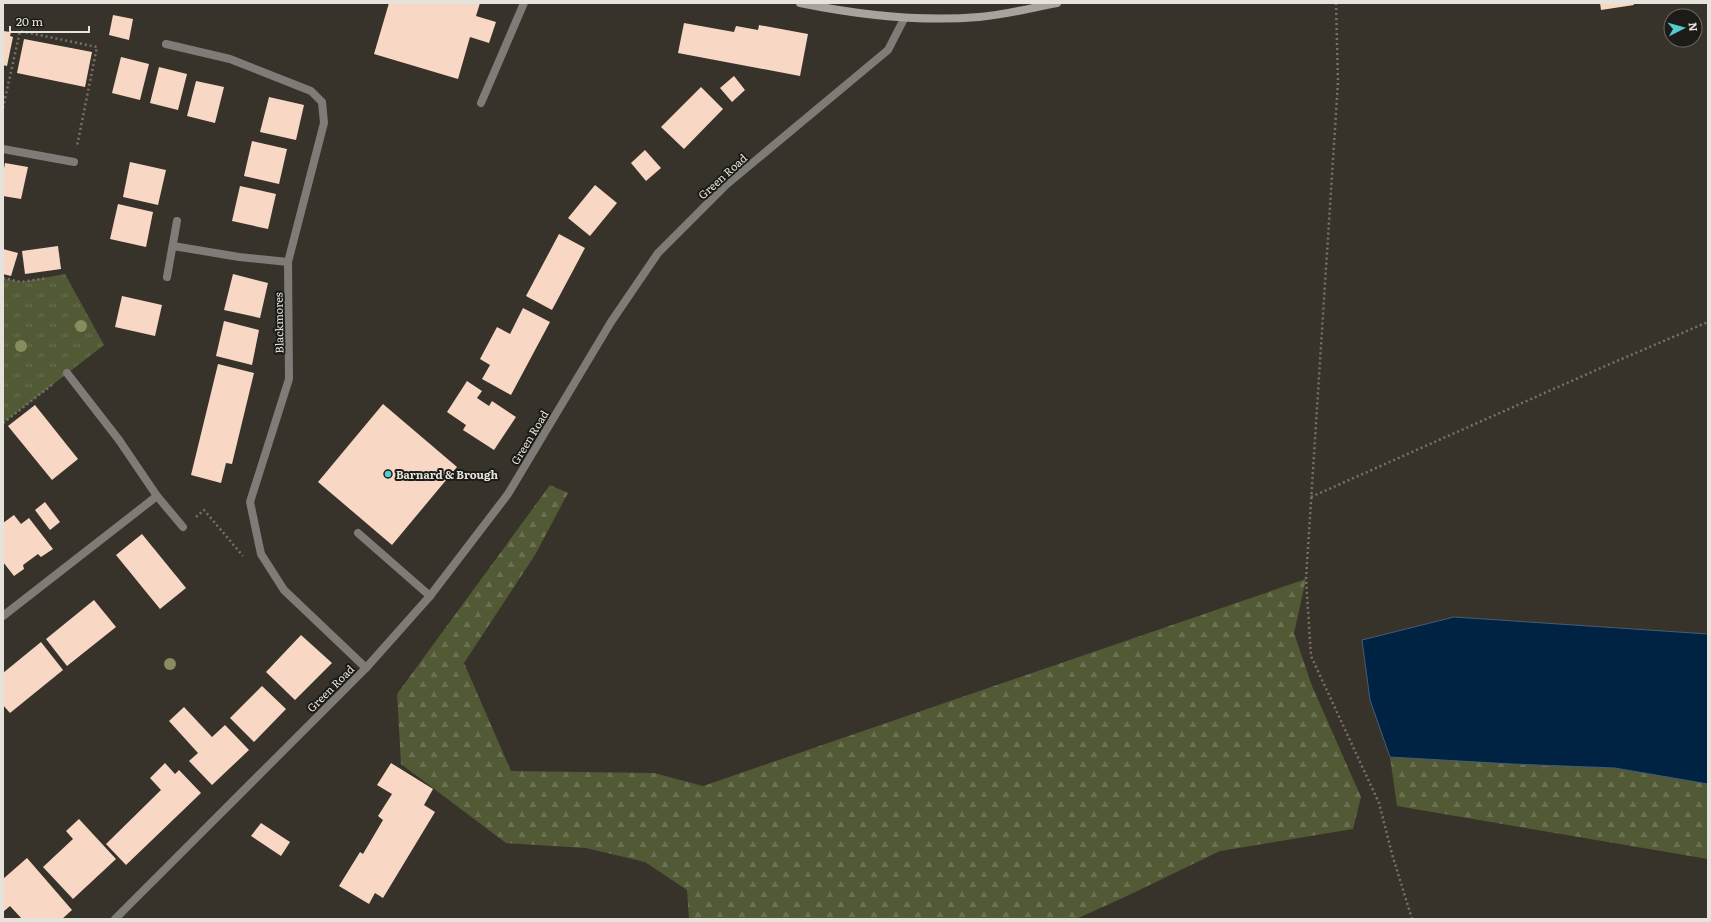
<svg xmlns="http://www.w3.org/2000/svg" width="1711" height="922" font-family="Literata,serif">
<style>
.grass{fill:url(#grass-tufts)}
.forest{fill:url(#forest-firs)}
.water{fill:#002344;stroke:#455d72}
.building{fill:#f8d8c4}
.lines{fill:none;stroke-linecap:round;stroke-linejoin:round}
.path{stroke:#76726a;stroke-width:2.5;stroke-dasharray:2 3;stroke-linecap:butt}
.service{stroke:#7f7b77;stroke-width:8}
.minor{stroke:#7f7b77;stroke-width:8}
.tertiary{stroke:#7f7b77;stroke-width:8}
.secondary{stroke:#a9a39d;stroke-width:8}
.tree{fill:#878d5e}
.poi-dot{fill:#52cdce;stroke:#1d1b17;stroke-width:1.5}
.labels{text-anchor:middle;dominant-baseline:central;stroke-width:4;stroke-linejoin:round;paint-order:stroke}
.street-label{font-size:11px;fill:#e6e3dd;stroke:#1d1b17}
.poi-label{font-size:11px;font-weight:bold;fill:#e6e3dd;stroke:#1d1b17;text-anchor:start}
</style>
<defs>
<pattern id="grass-tufts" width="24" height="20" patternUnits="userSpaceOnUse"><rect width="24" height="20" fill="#525935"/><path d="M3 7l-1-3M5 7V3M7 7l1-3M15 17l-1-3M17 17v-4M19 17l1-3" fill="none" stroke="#6b7152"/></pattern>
<pattern id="forest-firs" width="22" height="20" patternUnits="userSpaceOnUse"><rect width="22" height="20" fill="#525935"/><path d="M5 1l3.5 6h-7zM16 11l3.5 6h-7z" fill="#6b7152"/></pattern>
</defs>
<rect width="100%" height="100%" fill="#38332a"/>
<polygon class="grass" points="65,274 104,345 3,423 3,278 21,282"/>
<g class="forest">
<polygon points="550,485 568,493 535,555 464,663 511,771 654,773 703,786 1306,579 1294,633 1312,686 1361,797 1353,829 1220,851 1127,896 1076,919 689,919 687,890 645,862 586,848 506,843 401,764 397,694"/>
<polygon points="1390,757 1615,768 1708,784 1708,859 1397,806"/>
</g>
<polygon class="water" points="1454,617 1708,634 1708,784 1615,768 1512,764 1390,757 1370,700 1362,640"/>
<g class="building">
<polygon points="389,3 480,3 476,16 496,22 489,43 470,37 458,79 374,54"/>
<polygon points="1600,3 1633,3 1634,5 1601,10"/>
<polygon points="113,15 133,19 129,40 109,35"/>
<polygon points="684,23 734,32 736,26 758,30 759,25 808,34 800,76 678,53"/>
<polygon points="3,31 11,32 10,36 13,37 7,66 3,65"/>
<polygon points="24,39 92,52 85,87 17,73"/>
<polygon points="121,57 149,64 140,100 112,93"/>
<polygon points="159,67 187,74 178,110 150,103"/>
<polygon points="734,76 745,90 732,102 720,88"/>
<polygon points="196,81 224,87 215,123 187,116"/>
<polygon points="701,87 723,109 684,149 661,127"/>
<polygon points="269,97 304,105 296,140 260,132"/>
<polygon points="252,141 287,149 279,184 244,176"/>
<polygon points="645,150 661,168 646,181 631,163"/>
<polygon points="130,162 166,170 158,205 123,197"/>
<polygon points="5,163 28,167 21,199 3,196 3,174"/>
<polygon points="595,185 617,203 590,236 568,218"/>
<polygon points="240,186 276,194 268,229 232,221"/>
<polygon points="118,204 153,212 146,247 110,239"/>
<polygon points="559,234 585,248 552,310 526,296"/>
<polygon points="58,246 61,269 25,274 22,251"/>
<polygon points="3,249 18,253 11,276 3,274"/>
<polygon points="233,274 268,283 260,318 224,310"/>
<polygon points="122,296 162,305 155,336 115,327"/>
<polygon points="523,308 550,322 511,395 482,379 490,365 480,359 497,327 510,334"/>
<polygon points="224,321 259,330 252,365 216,356"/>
<polygon points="218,364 254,373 232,464 226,463 221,483 191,475"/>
<polygon points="467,381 482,391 477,398 489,406 492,401 516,417 494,450 463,430 466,425 447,412"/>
<polygon points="383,404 457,467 392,545 318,482"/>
<polygon points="35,405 78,459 52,480 8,426"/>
<polygon points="45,502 60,522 50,530 35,510"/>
<polygon points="14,515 21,524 29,518 53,549 41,557 38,554 23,565 24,569 14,576 3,562 3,523"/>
<polygon points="142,534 186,588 160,609 116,555"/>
<polygon points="94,600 116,627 67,666 46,639"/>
<polygon points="301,635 332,663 295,700 266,672"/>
<polygon points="41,642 63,670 10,713 3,705 3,673"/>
<polygon points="262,686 286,709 254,742 230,718"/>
<polygon points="184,707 212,737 225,725 249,750 212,785 189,761 198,753 169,721"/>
<polygon points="165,763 175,774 179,770 201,793 126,865 106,844 161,790 150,778"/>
<polygon points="391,763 433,789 424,805 435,812 383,898 375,893 369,904 339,886 360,852 363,854 383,820 378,816 392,794 377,785"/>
<polygon points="79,819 116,859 73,899 43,867 73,839 66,831"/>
<polygon points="261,823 290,842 281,856 251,836"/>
<polygon points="27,858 72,910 62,919 22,919 10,906 3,912 3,879"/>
</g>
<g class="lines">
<g class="path">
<polyline points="1336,3 1338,82 1306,579 1311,656 1379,803 1392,854 1412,919"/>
<polyline points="3,108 20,31 97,47 77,146"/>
<polyline points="3,278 21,282 47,278"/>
<polyline points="3,423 53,384"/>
<polyline points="1311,497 1603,367 1708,322"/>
<polyline points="196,517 204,510 243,556"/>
</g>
<g class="service">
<polyline points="481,103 524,3"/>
<polyline points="3,149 74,162"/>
<polyline points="67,373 119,440"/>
<polyline points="358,533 430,596"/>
</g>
<g class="minor">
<polyline points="166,44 230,59 311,91 322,102 324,123 288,262 289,379 250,502 261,554 284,590 366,668"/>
<polyline points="173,246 239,257 288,262"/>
<polyline points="167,277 177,221"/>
<polyline points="119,440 157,496 183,527"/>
<polyline points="3,616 157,496"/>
</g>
<polyline class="tertiary" points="115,919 366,668 430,596 508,494 611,322 658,253 726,185 888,50 904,19"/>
<path class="secondary" d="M800,3C859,15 919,22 979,17C1005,15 1031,8 1057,3"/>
</g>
<g class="tree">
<circle cx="81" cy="326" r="6"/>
<circle cx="21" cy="346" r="6"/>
<circle cx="170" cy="664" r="6"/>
</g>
<circle class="poi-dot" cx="388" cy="474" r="4"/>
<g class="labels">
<g class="street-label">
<text transform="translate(722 176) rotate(-42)">Green Road</text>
<text transform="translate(278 323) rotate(-91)">Blackmores</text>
<text transform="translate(529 437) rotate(-59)">Green Road</text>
<text transform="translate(330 688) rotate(-45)">Green Road</text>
</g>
<g class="poi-label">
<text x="396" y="474">Barnard &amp; Brough</text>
</g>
</g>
<rect width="1711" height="922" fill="none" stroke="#e6e3dd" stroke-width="8"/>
<g transform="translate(1683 28) rotate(84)"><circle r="19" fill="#1d1b17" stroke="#6d6b66"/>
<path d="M0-3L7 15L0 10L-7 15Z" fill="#52cdce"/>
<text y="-6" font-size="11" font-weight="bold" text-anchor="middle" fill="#e6e3dd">N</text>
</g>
<path d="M10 26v6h79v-6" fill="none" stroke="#e6e3dd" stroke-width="2"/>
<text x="16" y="26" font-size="12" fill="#e6e3dd" stroke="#1d1b17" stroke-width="3" paint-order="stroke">20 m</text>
</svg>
